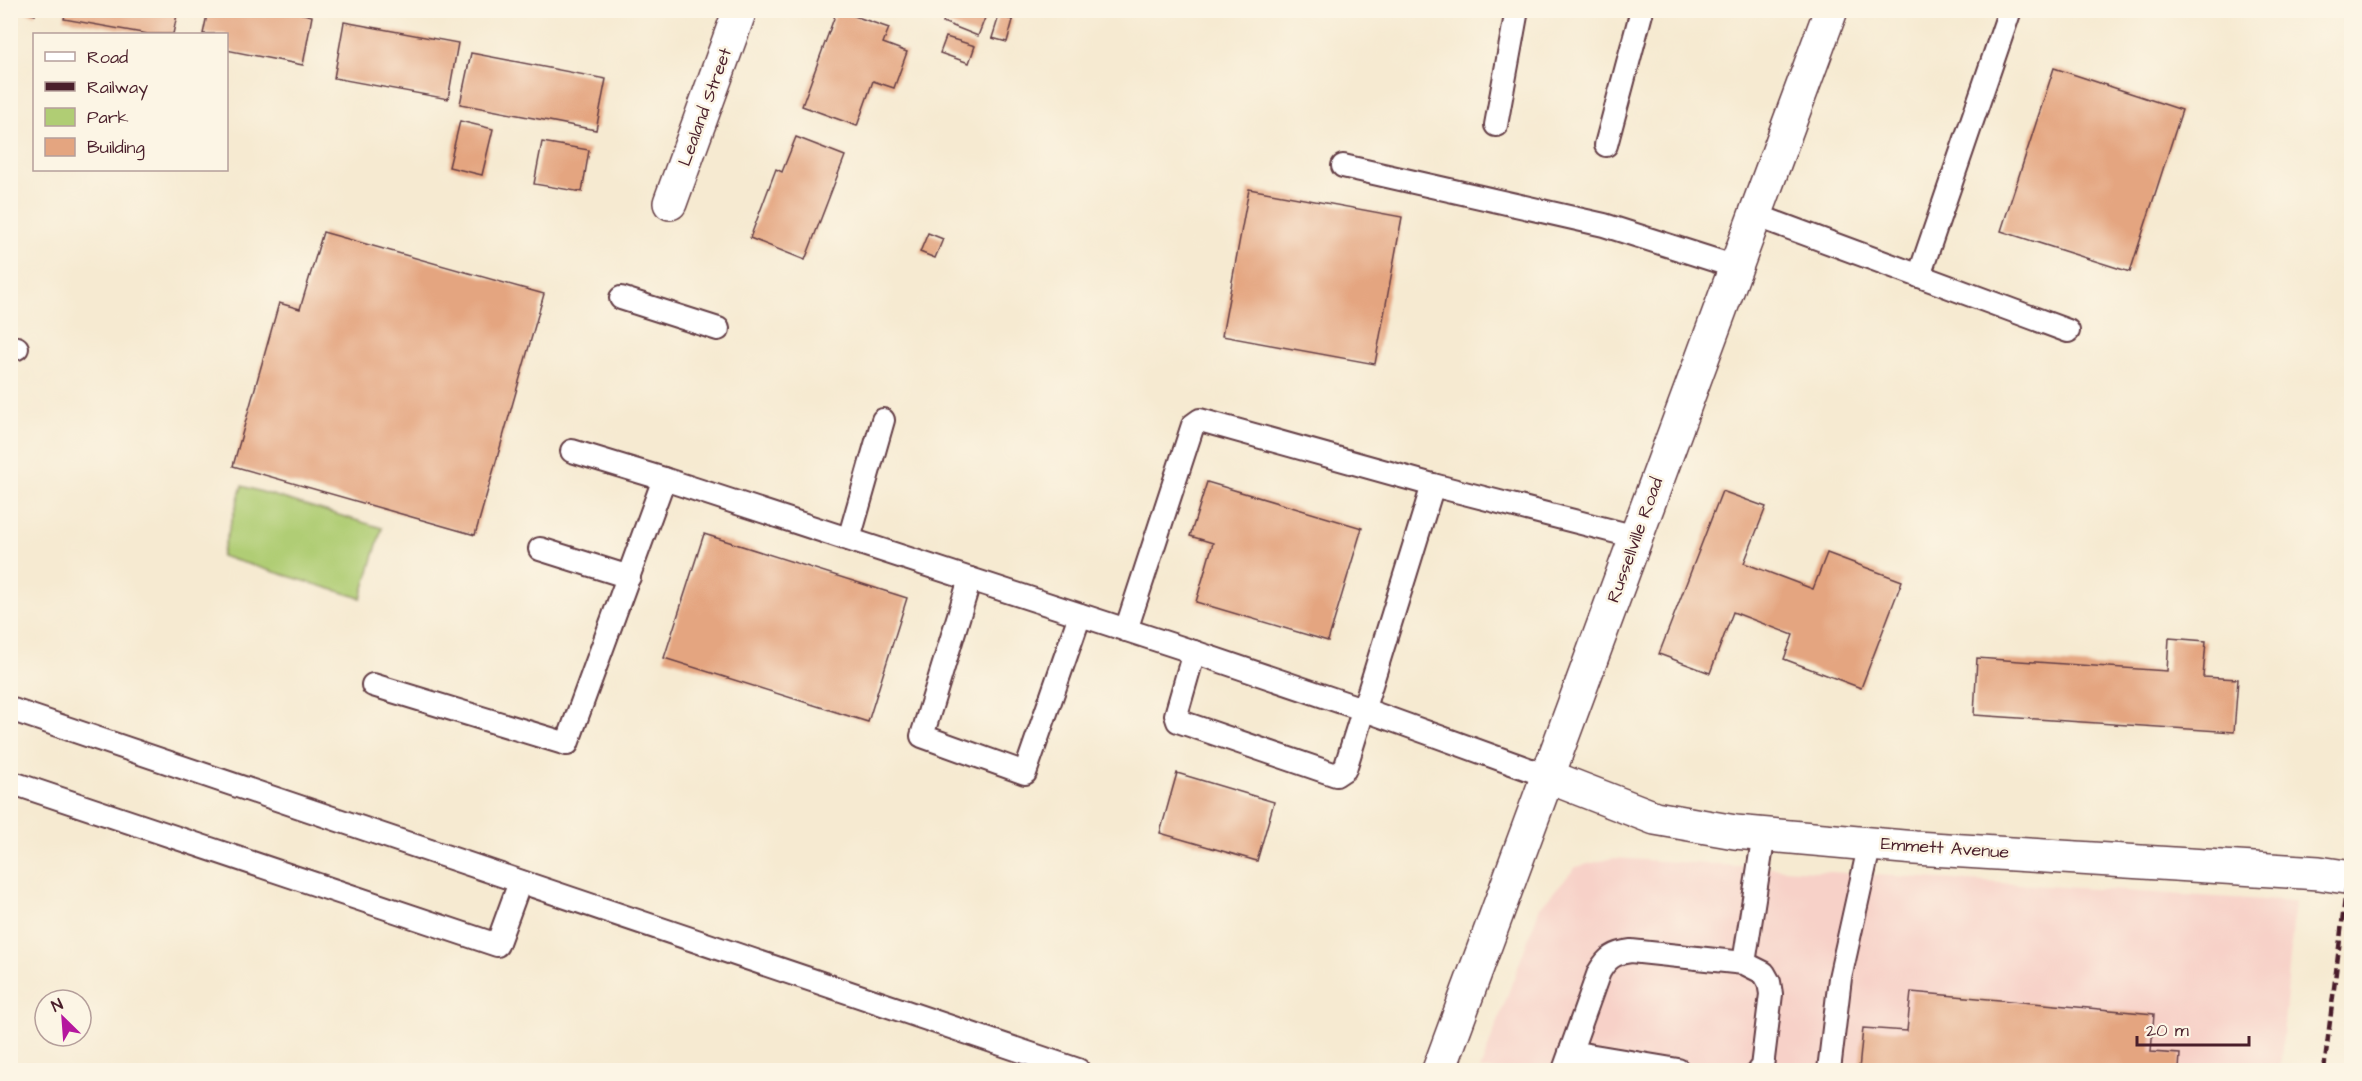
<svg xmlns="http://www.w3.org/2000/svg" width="2362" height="1081" font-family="'Architects Daughter',sans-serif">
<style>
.built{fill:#f7d1c8}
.green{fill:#b0cd74;stroke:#7d7650;stroke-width:1.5}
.building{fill:#e4a580}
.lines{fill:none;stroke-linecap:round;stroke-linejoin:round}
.lane-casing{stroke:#643d44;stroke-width:26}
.street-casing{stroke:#643d44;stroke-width:36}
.secondary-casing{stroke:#643d44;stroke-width:36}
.primary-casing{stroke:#643d44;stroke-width:36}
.lane{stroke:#fff;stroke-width:22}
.street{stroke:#fff;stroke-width:33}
.secondary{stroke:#fff;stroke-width:33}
.primary{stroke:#fff;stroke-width:33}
.rail{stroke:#4a1f2b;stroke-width:4.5;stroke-dasharray:9 4.5;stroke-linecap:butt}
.labels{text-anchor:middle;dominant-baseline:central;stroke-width:5;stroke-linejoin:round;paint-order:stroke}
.street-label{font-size:18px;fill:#4a1f2b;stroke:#fcf5e5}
</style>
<rect width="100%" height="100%" fill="#fcf5e5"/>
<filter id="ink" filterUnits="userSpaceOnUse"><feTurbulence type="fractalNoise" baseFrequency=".0167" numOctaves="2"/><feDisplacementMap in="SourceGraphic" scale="12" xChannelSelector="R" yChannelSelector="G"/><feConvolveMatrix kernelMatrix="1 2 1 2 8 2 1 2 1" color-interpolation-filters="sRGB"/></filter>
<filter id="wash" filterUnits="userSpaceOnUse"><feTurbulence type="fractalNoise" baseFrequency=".008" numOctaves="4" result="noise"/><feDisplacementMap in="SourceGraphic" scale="24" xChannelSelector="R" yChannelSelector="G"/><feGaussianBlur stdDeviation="1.35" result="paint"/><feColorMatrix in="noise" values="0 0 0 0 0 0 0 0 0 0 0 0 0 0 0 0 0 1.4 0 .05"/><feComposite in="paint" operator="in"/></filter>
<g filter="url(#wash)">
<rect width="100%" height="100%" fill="#f6ead1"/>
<polygon class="built" points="1613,858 2295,902 2280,1070 1480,1070 1540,907 1576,867"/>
<polygon class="green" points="242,486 382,528 361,598 221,556"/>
<g id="blocks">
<g class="building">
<polygon points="20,10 35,10 35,15"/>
<polygon points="66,10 178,10 173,34 148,34 64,19"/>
<polygon points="208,10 286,10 312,16 303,65 226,50 226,34 203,34"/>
<polygon points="837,10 889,28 883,43 907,52 894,88 873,81 857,126 802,106"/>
<polygon points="947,10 988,10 978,36 943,22"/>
<polygon points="999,16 1013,20 1007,42 992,38"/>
<polygon points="344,22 458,43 448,99 334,78"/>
<polygon points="946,37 975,46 969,63 940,53"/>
<polygon points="471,53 606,79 596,130 460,104"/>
<polygon points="2054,68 2182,110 2130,272 2001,231"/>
<polygon points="460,121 493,129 482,175 449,167"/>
<polygon points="796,137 845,156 805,260 750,238 776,169 782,172"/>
<polygon points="542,142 589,150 582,192 534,184"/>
<polygon points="1249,189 1402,217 1375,364 1222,336"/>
<polygon points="323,232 544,294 475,535 233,466 279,303 300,309"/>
<polygon points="928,233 943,239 935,258 920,252"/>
<polygon points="1207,482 1362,528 1328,641 1196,602 1213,543 1190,536"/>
<polygon points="1722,491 1766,507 1744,563 1813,589 1827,553 1902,581 1861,688 1784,659 1793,635 1733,612 1710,673 1659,654"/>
<polygon points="704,534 907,598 868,722 664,658"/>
<polygon points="2169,638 2206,641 2203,677 2238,679 2234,732 1974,715 1977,658 2167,671"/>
<polygon points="1177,773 1274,802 1257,861 1160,833"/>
<polygon points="1911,992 2154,1014 2151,1052 2180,1054 2179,1070 1859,1070 1863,1028 1907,1031"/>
</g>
</g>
</g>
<g filter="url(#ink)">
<use href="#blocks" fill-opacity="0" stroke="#643d44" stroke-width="1.5"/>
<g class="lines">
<defs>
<g id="lane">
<polyline points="1496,125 1517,10"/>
<polyline points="1606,145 1642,10"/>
<polyline points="1343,166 1604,225 1736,267"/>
<polyline points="1755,215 2068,331"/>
<polyline points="1919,276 2010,10"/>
<polyline points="621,298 718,329"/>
<polyline points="10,347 17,348"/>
<polyline points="572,451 664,479"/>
<polyline points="849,539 883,420"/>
<polyline points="540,549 629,577"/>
<polyline points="970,579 922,736 1025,773 1080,615"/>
<polyline points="1126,630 1193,425 1200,420 1433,485"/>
<polyline points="1194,652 1176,715 1178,721 1336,775 1345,769 1433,485 1636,537"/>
<polyline points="373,685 567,744 664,479 1194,652 1365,710 1547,776"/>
<polyline points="10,709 1078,1070"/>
<polyline points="10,782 497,945 520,882"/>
<polyline points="1744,963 1764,834"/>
<polyline points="1570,1052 1678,1070"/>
<path d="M1564,1070L1599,972C1607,958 1614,953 1631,951L1744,963L1764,973L1769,982L1771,994L1762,1067L1759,1070"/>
<polyline points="1829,1070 1840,978 1870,843"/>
</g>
<polyline id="street" points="670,203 740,10"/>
<polyline id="secondary" points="1547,776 1655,818 1735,832 1915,848 2319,873 2352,878"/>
<polyline id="primary" points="1439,1070 1831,10"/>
</defs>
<use href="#lane" class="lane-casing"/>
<use href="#street" class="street-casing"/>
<use href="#secondary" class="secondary-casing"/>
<use href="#primary" class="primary-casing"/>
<use href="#lane" class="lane"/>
<use href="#street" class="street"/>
<use href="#secondary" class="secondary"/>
<use href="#primary" class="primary"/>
<polyline class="rail" points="2324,1070 2352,841"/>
</g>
</g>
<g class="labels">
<g class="street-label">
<text transform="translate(705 107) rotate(-70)">Lealand Street</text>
<text transform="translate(1635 540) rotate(-70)">Russellville Road</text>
<text transform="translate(1945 848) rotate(4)">Emmett Avenue</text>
</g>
</g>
<rect width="2362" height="1081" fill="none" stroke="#fcf5e5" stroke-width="36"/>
<rect x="33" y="33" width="195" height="138" fill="#fcf5e5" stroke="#b59f9b" stroke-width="1.5"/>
<rect x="45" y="52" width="30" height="9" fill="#ffffff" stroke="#b59f9b" stroke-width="1.5"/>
<text x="87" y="63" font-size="18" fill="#4a1f2b">Road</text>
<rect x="45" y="82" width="30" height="9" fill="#4a1f2b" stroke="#b59f9b" stroke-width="1.5"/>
<text x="87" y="93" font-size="18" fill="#4a1f2b">Railway</text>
<rect x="45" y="108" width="30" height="18" fill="#b0cd74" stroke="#b59f9b" stroke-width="1.5"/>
<text x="87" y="123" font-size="18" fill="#4a1f2b">Park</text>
<rect x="45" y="138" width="30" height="18" fill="#e4a580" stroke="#b59f9b" stroke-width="1.5"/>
<text x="87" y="153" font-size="18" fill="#4a1f2b">Building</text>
<g transform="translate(63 1018) rotate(335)"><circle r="28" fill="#fcf5e5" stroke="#b59f9b" stroke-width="1.5"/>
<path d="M0-4.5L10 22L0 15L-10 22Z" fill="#b5179e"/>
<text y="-9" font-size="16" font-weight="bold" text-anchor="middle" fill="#4a1f2b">N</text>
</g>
<path d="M2137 1036v9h112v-9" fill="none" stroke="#4a1f2b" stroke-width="3"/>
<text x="2146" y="1036" font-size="18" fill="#4a1f2b" stroke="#fcf5e5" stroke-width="4.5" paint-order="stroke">20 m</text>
</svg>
